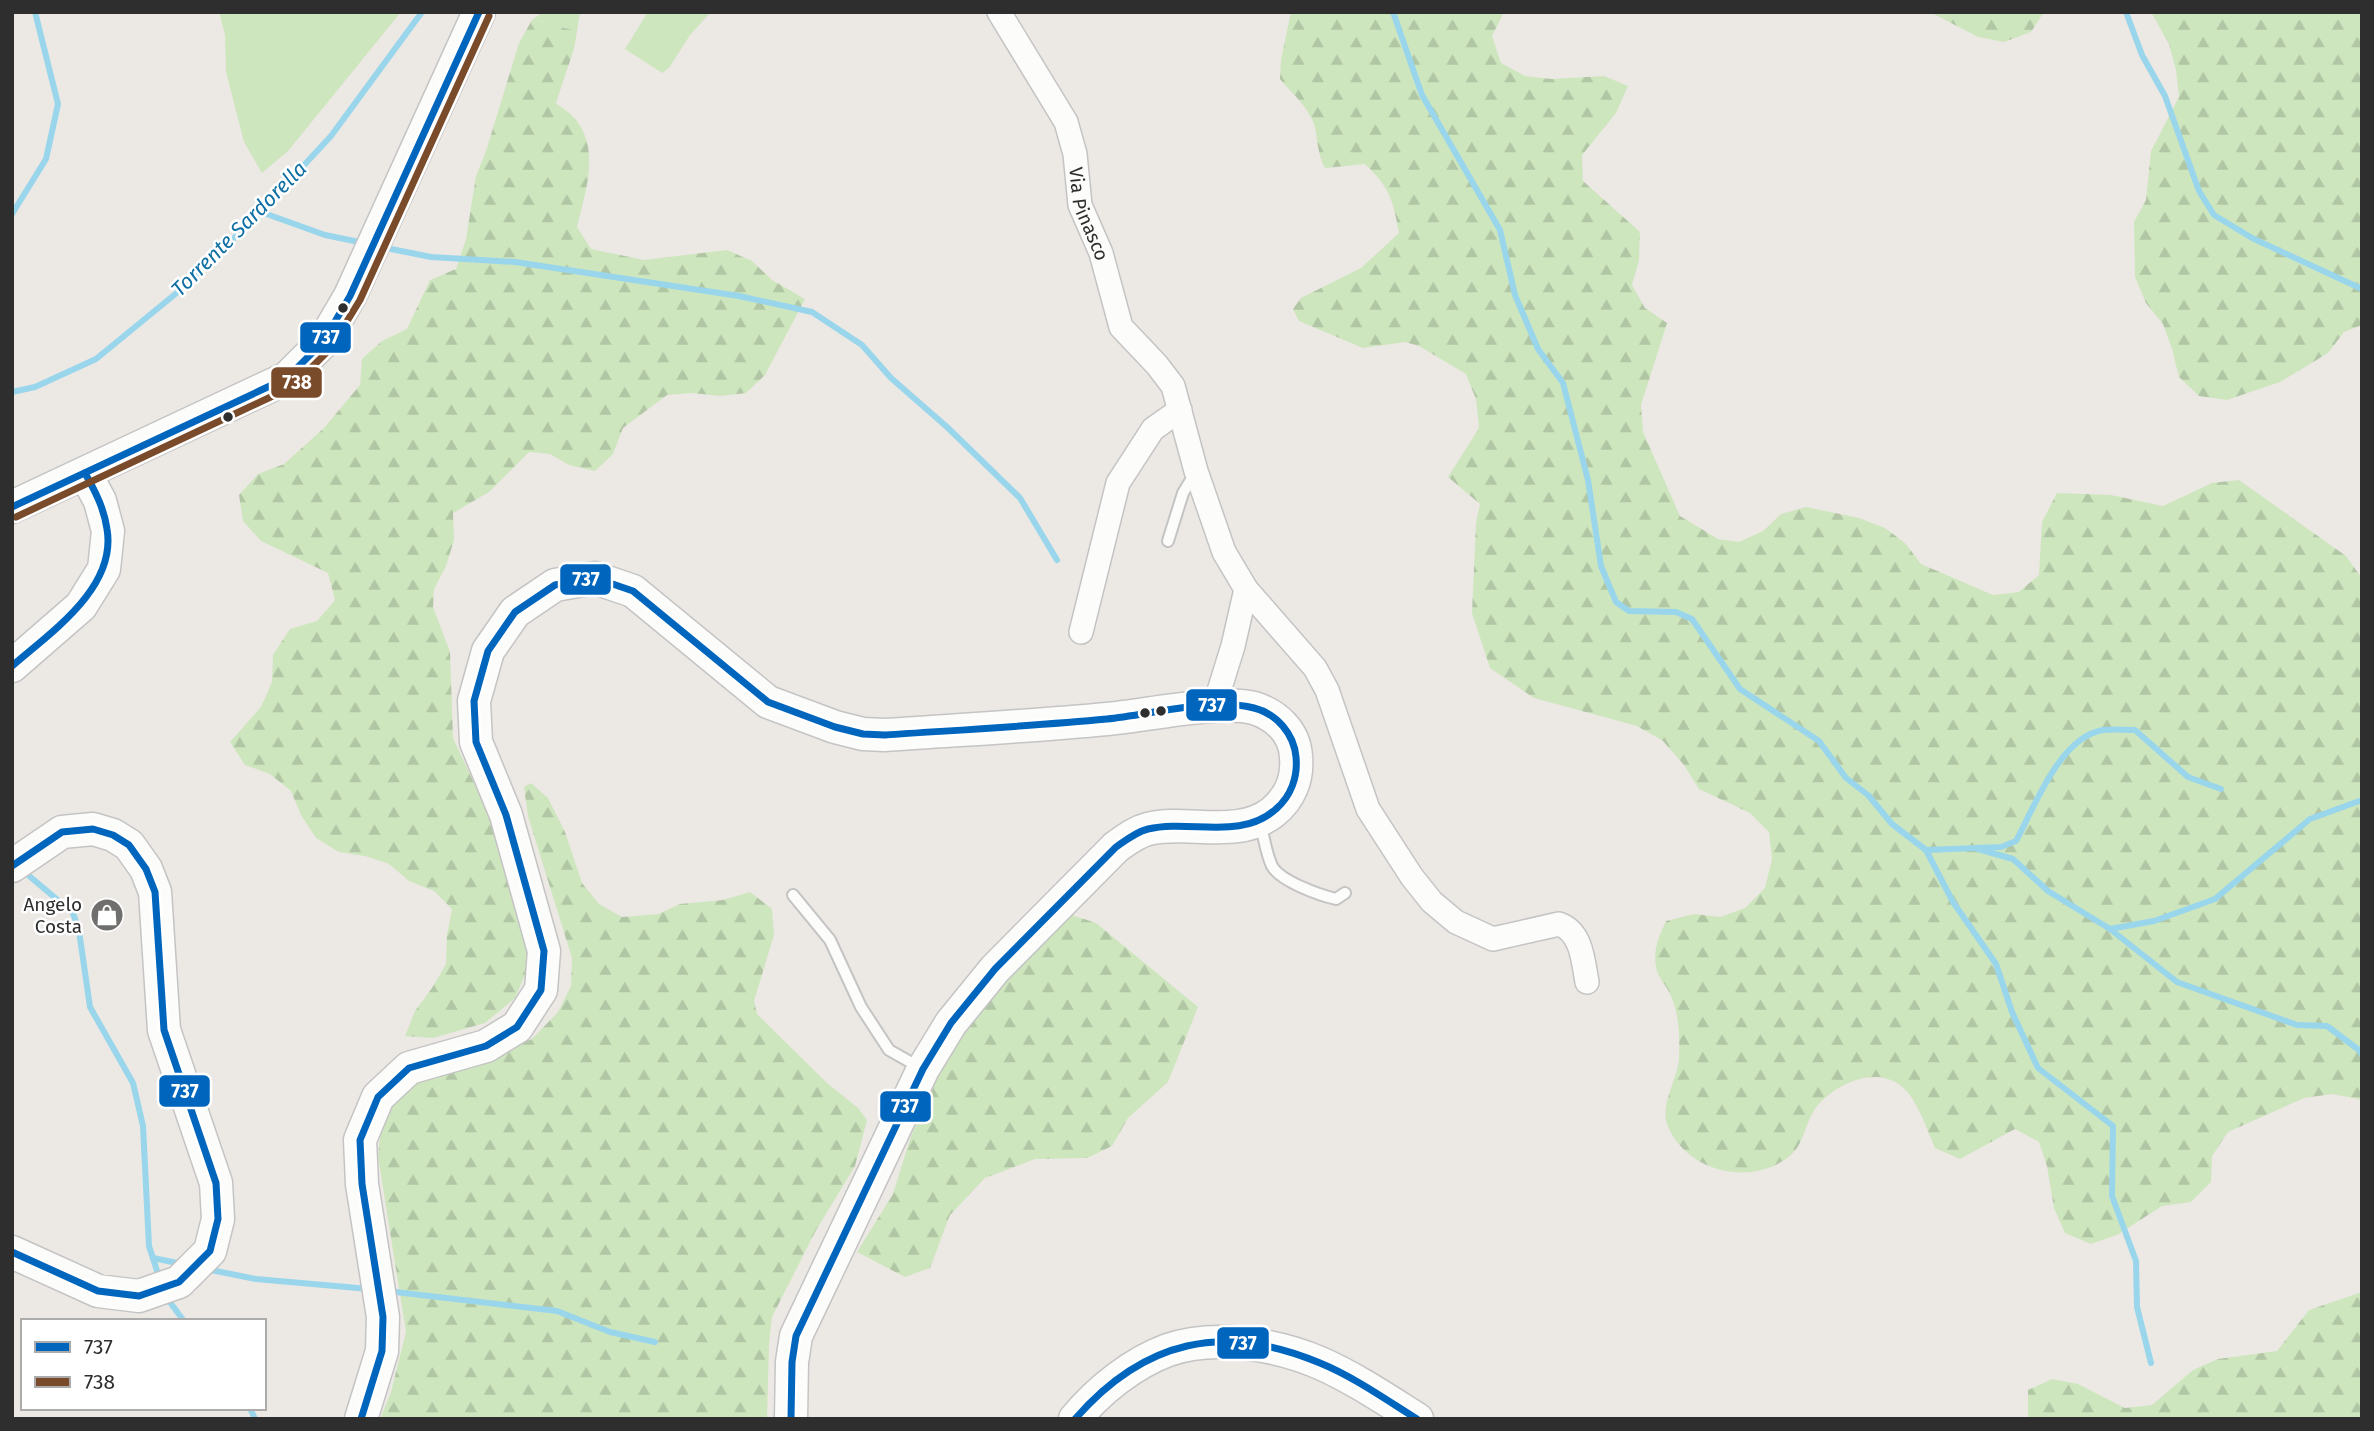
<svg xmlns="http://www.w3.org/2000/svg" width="2374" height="1431" font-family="'Fira Sans',sans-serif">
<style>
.grass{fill:#cee6be}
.forest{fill:url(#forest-firs)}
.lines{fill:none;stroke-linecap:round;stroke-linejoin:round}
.stream{stroke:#99d6ec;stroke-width:6}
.lane-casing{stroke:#c5c4c5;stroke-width:14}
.street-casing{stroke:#c5c4c5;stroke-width:26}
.secondary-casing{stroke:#c5c4c5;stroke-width:35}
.lane{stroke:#fcfcfb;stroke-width:10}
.street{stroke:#fcfcfb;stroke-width:23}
.secondary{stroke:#fcfcfb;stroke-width:32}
.bus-1-casing{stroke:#fff;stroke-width:12}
.bus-2-casing{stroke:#fff;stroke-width:12}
.bus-1{stroke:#0065bd;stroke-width:7}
.bus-2{stroke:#7a4b2a;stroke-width:7}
.bus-dot{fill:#2e2e2e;stroke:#fff;stroke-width:2.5}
.labels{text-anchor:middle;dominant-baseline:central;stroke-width:5;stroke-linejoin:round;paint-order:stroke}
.street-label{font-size:19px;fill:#2e2e2e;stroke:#fff}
.poi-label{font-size:19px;fill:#2e2e2e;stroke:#fff;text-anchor:end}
.water-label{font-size:21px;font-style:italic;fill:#0d6fa3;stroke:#fff}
.line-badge{stroke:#fff;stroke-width:2.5}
.badge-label{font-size:19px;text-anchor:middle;font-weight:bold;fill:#fff}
</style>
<defs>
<pattern id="forest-firs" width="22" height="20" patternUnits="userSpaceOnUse" patternTransform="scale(1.75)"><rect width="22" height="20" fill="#cee6be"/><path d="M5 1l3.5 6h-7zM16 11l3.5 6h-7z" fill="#b1c6a4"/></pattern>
</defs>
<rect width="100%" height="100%" fill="#ece8e4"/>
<g class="grass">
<polygon points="219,12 401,12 288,151 262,173 244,142 226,72 225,35"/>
<polygon points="543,12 580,12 577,31 532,20"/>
<polygon points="648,12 711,12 690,35 669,68 662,73 625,49"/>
</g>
<g class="forest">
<path d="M1291,12H1504L1492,36L1501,63L1525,76L1551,79L1604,76L1628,86L1616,113L1582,155L1583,181L1640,232L1639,260L1632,285L1645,308L1667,323L1641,405L1643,432L1680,516L1718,539L1739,542L1763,531L1781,514L1806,507L1859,518L1885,528L1905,543L1921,564L1993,595L2019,592L2039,575L2042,522L2057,493L2111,495L2163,506L2212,483L2239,480L2346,556L2361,577L2362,587V1104L2359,1099L2332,1094L2304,1098L2228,1132L2212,1156L2211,1182L2191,1202L2162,1206L2117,1235L2091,1244L2065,1233L2054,1208L2047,1166L2039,1142L2015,1129L1960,1159L1935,1148C1928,1132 1922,1114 1913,1100C1891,1062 1844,1077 1819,1104C1806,1117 1805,1143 1791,1155C1752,1188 1685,1172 1667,1124C1660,1104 1679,1076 1679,1057C1680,1037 1679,1012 1670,994C1667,986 1659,979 1657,971C1652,952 1658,938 1666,921L1694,914L1720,917L1745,908L1765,888L1772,859L1769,832L1750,813L1699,789L1684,765L1663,741L1637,726L1534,698L1490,668L1472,613L1476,523L1480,504L1448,477L1479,428L1476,399L1466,374L1419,346L1405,342L1363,348L1299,321L1293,309L1301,298L1361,268L1399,233C1393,200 1390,188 1365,164L1325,168C1317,154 1318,139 1314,124C1308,107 1291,92 1280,79L1281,60Z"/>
<polygon points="1930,12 2044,12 2031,32 2004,42 1978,37"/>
<polygon points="2151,12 2362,12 2362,325 2344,332 2328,353 2280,382 2227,400 2199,396 2179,377 2172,349 2163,324 2146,303 2135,277 2134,222 2146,200 2151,151 2179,97 2176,70 2169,44"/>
<path d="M532,20L577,31L574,49L556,103C562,108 572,114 577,121C600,152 585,193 577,227L591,249L644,260L727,250L752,261L772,280L805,299L765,375L746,393L720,396L693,393L667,395L623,428L613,454L595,471L569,465L550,454L529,452L489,492L453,513L454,540L446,566L434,589L433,607L450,652L453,738L502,843L533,956L515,998L485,1023L433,1038L405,1036L415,1011L432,988L446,964L447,935L452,909L434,891L409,881L389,864L365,856L339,852L316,838L301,815L291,791L270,774L245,765L230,742L261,707L272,682L273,655L290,629L317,621L335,600L328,573L261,541L243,521L239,495L258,474L284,464L324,428L360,385L362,359L382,341L407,329L430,280L456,269L466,239L476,176L486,151L519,43Z"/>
<polygon points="531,783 548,798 565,832 582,883 599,904 622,917 658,914 680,904 723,900 750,892 772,909 774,935 754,1001 757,1014 827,1083 858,1108 867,1120 855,1166 815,1232 772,1317 769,1344 767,1419 380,1419 391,1392 406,1332 378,1156 381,1129 392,1104 412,1084 465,1067 532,1039 558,1012 571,986 572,958 528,816 524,787"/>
<polygon points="1072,915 1096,923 1198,1007 1168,1082 1128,1118 1112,1146 1087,1158 1035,1159 985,1178 950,1215 930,1268 905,1277 857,1252 893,1194 911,1136 949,1052 987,998"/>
<polygon points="2362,1292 2362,1419 2031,1419 2028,1417 2028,1390 2052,1379 2078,1384 2125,1408 2152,1405 2193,1370 2218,1359 2277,1351 2309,1310"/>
</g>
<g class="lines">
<g class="stream">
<polyline points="1393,12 1422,95 1500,230 1515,295 1538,349 1563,383 1588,480 1601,566 1616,602 1629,611 1676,612 1692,619 1740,689 1819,741 1846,778 1868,795 1892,824 1926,850 1953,902 1996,964 2012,1012 2038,1068 2113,1126 2112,1196 2136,1261 2137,1307 2151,1363"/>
<polyline points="2126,12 2142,55 2165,96 2199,191 2214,215 2252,238 2362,289"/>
<polyline points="261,212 325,235 364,243"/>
<polyline points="12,214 46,159 58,104 35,12"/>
<polyline points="381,247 431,257 515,262 739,296 812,312 862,345 891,378 947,427 1020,498 1057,560"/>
<polyline points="12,392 35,387 96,359 179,291 256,217 331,136 422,12"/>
<polyline points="1978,849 2013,859 2048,891 2110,929 2177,982 2297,1025 2327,1026 2359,1050 2362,1055"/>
<path d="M1926,850L2001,847L2016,841C2035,806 2060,737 2103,730C2113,729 2125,730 2135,730L2188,777L2221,789"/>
<polyline points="21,869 73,913 79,931 90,1007 133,1083 143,1126 149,1246 160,1280"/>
<polyline points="2110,929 2154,921 2215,899 2310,819 2362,800"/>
<polyline points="153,1258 182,1264"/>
<polyline points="206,1269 256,1279 369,1289"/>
<polyline points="387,1291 557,1311 610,1332 655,1342"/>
<polyline points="166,1297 184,1321"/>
<polyline points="250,1408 255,1419"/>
</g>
<defs>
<g id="lane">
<polyline points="1168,541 1183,493 1195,473"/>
<path d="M1260,823C1264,836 1266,854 1272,866C1280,881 1319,895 1336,899L1345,893"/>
<polyline points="793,895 830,940 861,1007 889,1050 919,1067"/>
</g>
<g id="street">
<path id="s1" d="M999,12L1066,122L1075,154L1080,205L1101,253L1121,327L1157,365L1173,386L1196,471L1224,552L1246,589L1315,668L1327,690L1368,809L1412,877L1432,902L1456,922L1493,939L1559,924C1582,932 1583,961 1587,982"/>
<polyline points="1081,632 1118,483 1153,429 1180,410"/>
<polyline points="1214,707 1233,646 1246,589"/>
</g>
<g id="secondary">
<polyline points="12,507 287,378 323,342 350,296 479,12"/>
<polyline points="12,666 81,606 104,569 108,531 100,501 85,473"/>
<polyline points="12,866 62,832 93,829 113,835 129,845 146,869 155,892 164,1030 216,1183 218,1219 210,1251 179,1282 139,1296 98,1291 12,1252"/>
<path d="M361,1419L382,1351L383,1317L362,1184L360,1140L378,1097L409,1068L486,1046L517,1027L541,990L544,951L506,815L476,742L474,701L488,651L515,612L555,585L595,578L633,591L768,702L835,727L863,734L885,735C958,730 1033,726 1107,719C1143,716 1221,699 1254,708C1276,715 1295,732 1296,757C1298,779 1290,798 1273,812C1238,840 1187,819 1148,829C1136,832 1127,839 1116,847L995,969L951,1023L923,1069L796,1336L792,1362L791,1419"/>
<path d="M1075,1419C1099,1390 1133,1363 1168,1350C1214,1334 1276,1344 1320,1363C1354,1378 1385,1399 1417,1419"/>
</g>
</defs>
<use href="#lane" class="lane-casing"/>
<use href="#street" class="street-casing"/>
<use href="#secondary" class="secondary-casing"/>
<use href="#lane" class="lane"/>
<use href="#street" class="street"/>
<use href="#secondary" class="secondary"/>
<defs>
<g id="bus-1">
<polyline points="12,507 287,378 323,342 350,296 479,12"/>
<path d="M12,666C51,632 117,588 107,529C104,508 95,491 85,473"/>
<polyline points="12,866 62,832 93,829 113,835 129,845 146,869 155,892 164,1030 216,1183 218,1219 210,1251 179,1282 139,1296 98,1291 12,1252"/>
<path d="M361,1419L382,1351L383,1317L362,1184L360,1140L378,1097L409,1068L486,1046L517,1027L541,990L544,951L506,815L476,742L474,701L488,651L515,612L555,585L595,578L633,591L768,702L835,727L863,734L885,735C959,730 1033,726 1107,719C1149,715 1213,697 1254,708C1277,714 1294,734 1296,757C1298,777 1291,796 1276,809C1241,841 1190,819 1148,829C1136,832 1126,840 1116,847L995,969L951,1023L923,1069L796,1336L792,1362L791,1419"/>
<path d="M1075,1419C1144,1340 1223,1322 1320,1363C1354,1377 1385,1399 1417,1419"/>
</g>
<polyline id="bus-2" points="16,517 292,387 330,349 360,300 489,16"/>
</defs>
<use href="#bus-1" class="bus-1-casing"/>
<use href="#bus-2" class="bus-2-casing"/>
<use href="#bus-1" class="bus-1"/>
<use href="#bus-2" class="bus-2"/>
</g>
<defs>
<symbol id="shop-disc" viewBox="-11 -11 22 22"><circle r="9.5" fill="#706f6e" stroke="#fff"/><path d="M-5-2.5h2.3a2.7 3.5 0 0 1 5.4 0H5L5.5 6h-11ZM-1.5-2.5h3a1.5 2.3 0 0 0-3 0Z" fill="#fff"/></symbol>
</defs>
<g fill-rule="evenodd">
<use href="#shop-disc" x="88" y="896" width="38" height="38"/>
</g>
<g class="bus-dot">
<circle cx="343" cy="308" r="6"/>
<circle cx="228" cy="417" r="6"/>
<circle cx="1161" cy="711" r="6"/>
<circle cx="1145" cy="713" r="6"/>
</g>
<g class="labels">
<g class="street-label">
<text stroke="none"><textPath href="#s1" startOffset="224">Via Pinasco</textPath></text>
</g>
<g class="poi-label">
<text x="82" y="904">Angelo<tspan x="82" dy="22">Costa</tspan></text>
</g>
<g class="water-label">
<text transform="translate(239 229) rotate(-45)">Torrente Sardorella</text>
</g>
</g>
<g class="line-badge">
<rect x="299" y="321" width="53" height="33" rx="7" fill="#0065bd"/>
<rect x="270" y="366" width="53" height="33" rx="7" fill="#7a4b2a"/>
<rect x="559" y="563" width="53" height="33" rx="7" fill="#0065bd"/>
<rect x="1185" y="688" width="53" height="34" rx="7" fill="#0065bd"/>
<rect x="158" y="1074" width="53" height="34" rx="7" fill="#0065bd"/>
<rect x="879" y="1090" width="53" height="33" rx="7" fill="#0065bd"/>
<rect x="1216" y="1326" width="54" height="34" rx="7" fill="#0065bd"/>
</g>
<g class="badge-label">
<text x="326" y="344">737</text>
<text x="297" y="389">738</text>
<text x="586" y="586">737</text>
<text x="1212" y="712">737</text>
<text x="185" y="1098">737</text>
<text x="905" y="1113">737</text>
<text x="1243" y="1350">737</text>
</g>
<rect width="2374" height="1431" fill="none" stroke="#2e2e2e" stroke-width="28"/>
<rect x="21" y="1319" width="245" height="91" fill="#ffffff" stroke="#ababab" stroke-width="2"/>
<rect x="35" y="1342" width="35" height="10" fill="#0065bd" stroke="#ababab" stroke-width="2"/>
<text x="84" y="1354" font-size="21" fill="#2e2e2e">737</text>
<rect x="35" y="1377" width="35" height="10" fill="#7a4b2a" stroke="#ababab" stroke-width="2"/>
<text x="84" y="1389" font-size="21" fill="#2e2e2e">738</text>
</svg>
